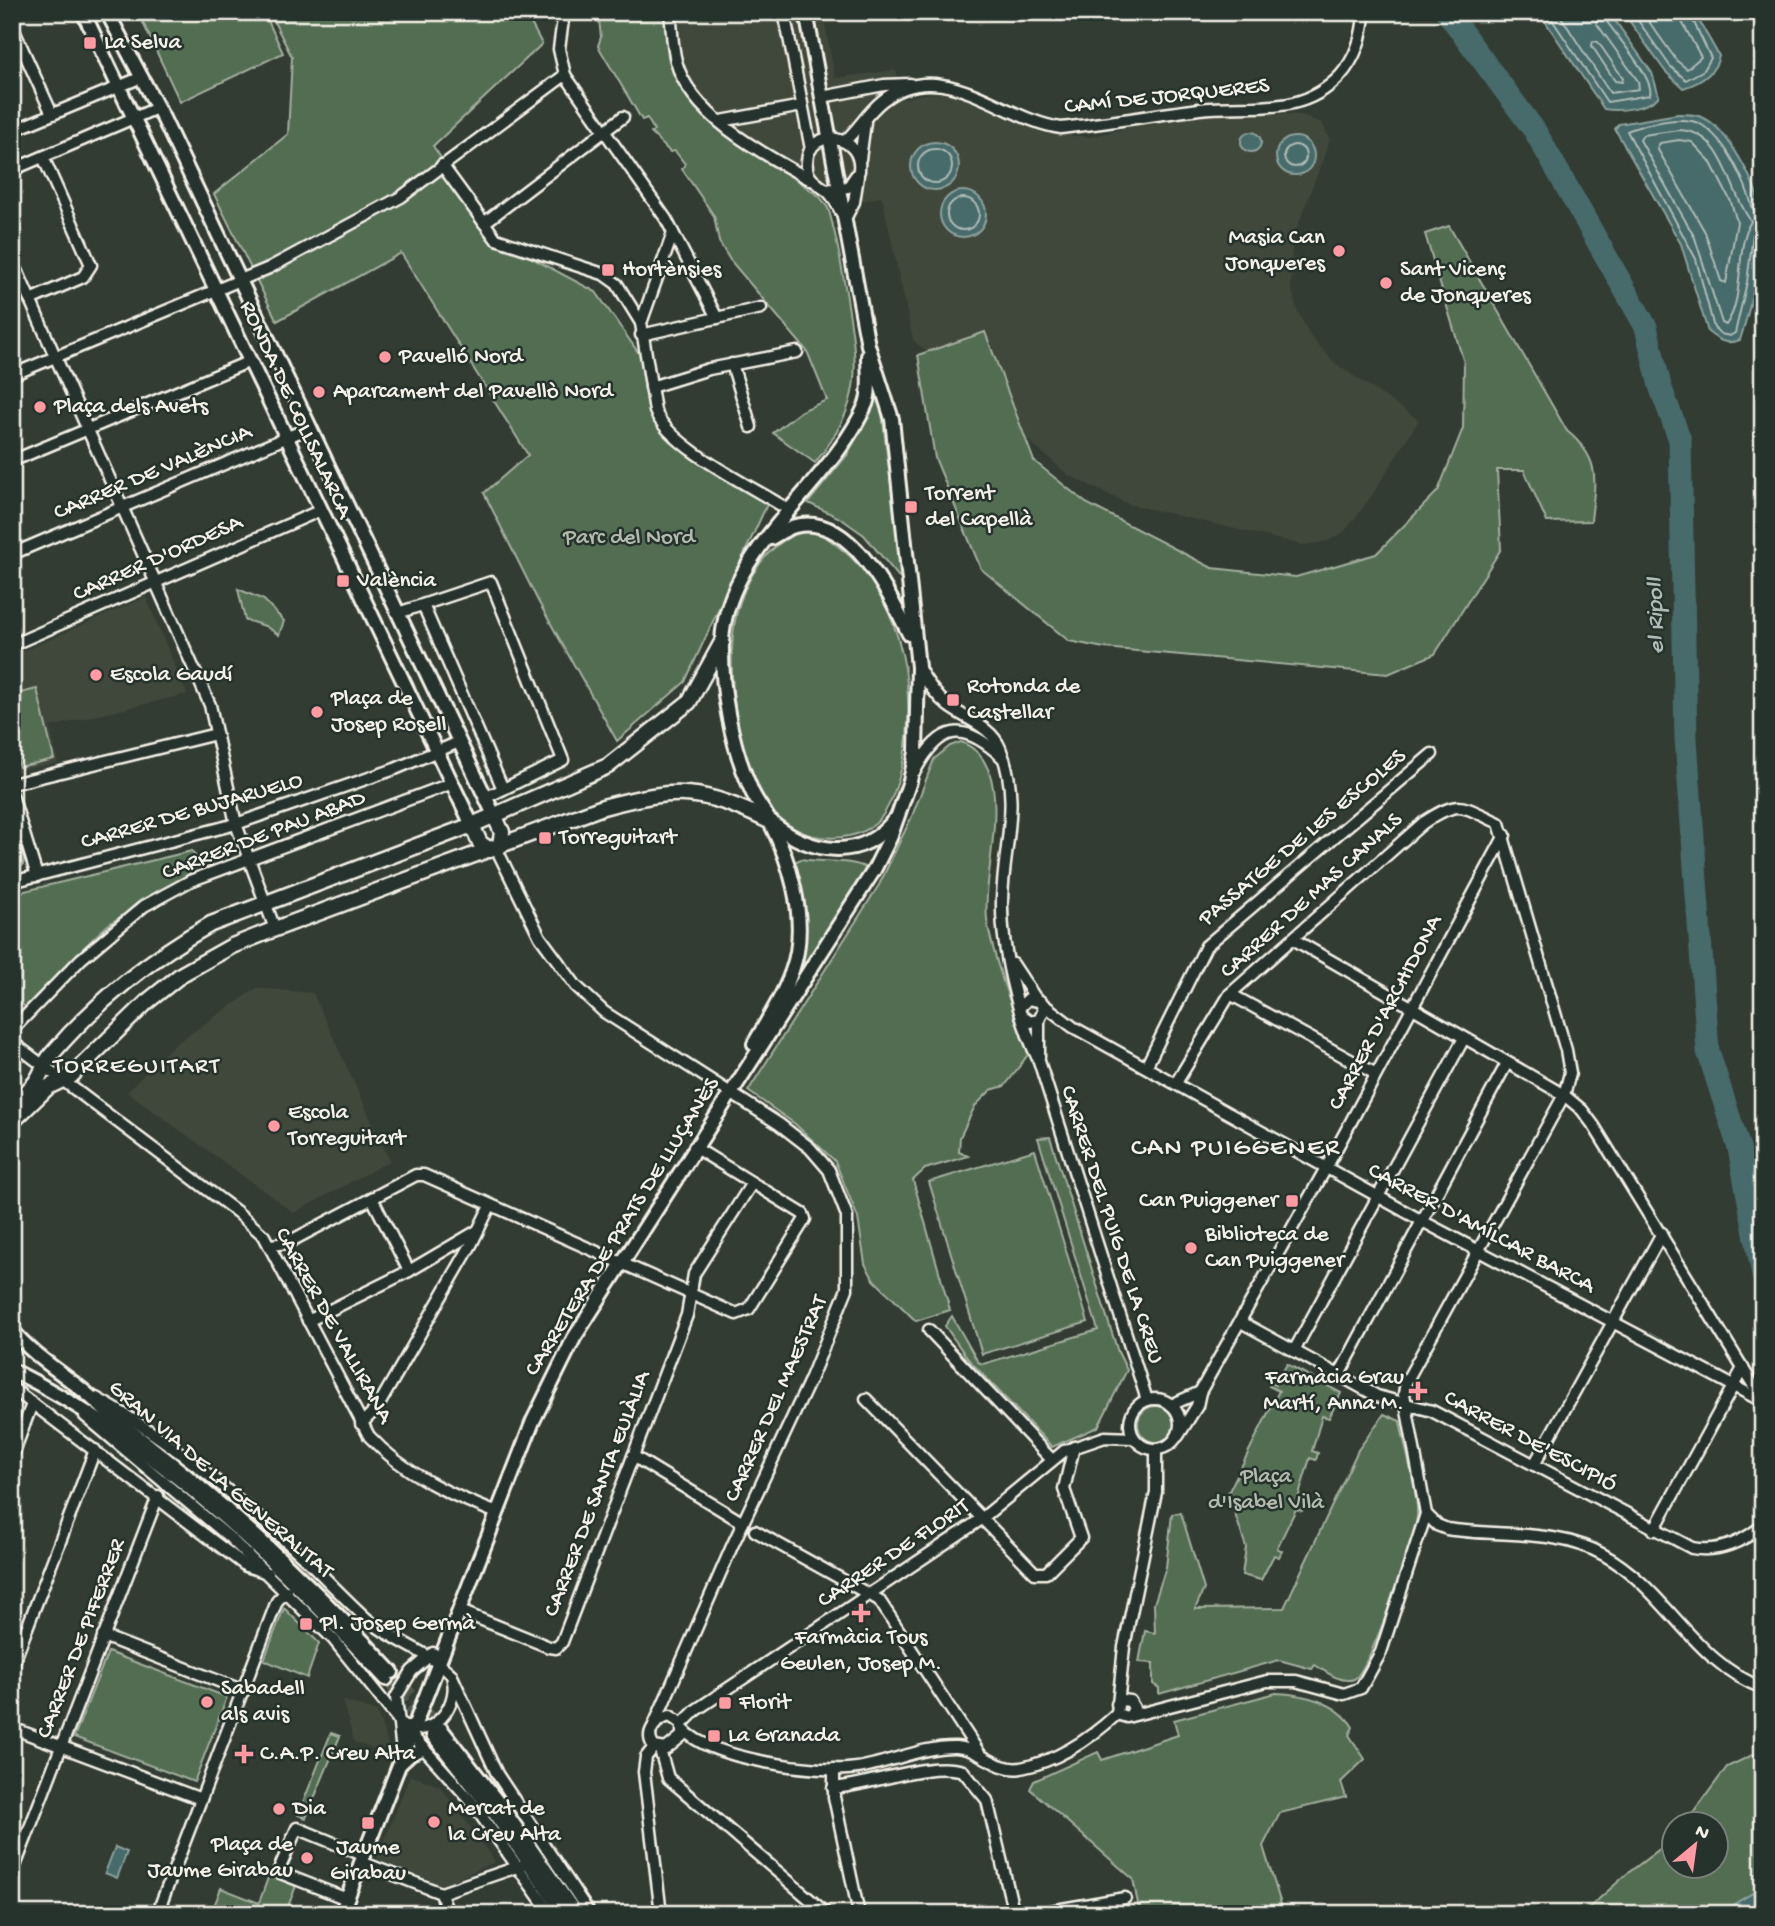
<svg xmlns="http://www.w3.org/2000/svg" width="1775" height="1926" font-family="'Gochi Hand',sans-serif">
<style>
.built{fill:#41473b}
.green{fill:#526d53;stroke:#a3af9e;stroke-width:2}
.water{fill:#466b6a;stroke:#8ca19c;stroke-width:2}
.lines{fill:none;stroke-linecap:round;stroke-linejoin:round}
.shore{stroke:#aebbb6;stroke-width:2}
.river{stroke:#466b6a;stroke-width:23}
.tertiary-tunnel{stroke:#4f574e;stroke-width:12;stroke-dasharray:12 6;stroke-linecap:butt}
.minor-casing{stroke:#f4f1e8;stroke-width:15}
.tertiary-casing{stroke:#f4f1e8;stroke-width:18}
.secondary-casing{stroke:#f4f1e8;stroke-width:19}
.minor{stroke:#26332d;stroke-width:10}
.tertiary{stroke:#26332d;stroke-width:12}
.secondary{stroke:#26332d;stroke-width:14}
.poi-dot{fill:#ff9aa2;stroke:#26332d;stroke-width:2.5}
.labels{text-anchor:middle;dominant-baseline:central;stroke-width:5;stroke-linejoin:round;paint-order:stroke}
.poi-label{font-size:23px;fill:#f4f1e8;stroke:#26332d;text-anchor:start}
.street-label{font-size:23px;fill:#f4f1e8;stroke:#26332d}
.park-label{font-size:23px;fill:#b3bcac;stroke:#26332d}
.water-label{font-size:24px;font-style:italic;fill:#aebbb6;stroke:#26332d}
.neighbourhood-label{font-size:24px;letter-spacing:2px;fill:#f4f1e8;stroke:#26332d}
.quarter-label{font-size:26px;letter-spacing:2px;fill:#f4f1e8;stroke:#26332d}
</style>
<rect width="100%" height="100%" fill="#323c33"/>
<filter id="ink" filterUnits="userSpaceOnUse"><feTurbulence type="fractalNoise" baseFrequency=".0143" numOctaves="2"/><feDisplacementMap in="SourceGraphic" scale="14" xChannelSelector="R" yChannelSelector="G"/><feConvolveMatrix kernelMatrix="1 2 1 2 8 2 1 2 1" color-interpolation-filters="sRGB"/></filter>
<g filter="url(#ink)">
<g class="built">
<polygon points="670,12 823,12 835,78 896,70 902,99 922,94 950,92 986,104 1048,133 1089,137 1169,118 1272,113 1302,115 1322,123 1330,140 1292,242 1291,287 1297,310 1311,337 1335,363 1419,420 1371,497 1345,531 1329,541 1303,545 1128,504 1068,475 913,340 882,197 828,208 820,197 742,140 684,82"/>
<polygon points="969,12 997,12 979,26"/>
<polygon points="146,597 187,694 50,727 58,763 12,772 12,656"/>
<polygon points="257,988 313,993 390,1161 294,1213 127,1092 172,1046"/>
<polygon points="342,1700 377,1712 391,1752 387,1754 354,1742"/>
<polygon points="410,1775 440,1786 476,1835 474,1839 480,1841 495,1862 443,1885 377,1859"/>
</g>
<g class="green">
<polygon points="138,12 264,12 283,53 180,102"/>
<polygon points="269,12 525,12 542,44 433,146 496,239 596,292 647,365 664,429 770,498 685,682 617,741 538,601 484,493 528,455 401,253 277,321 214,194 288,134 292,57"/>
<path d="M598,12H670L684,82L742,140L820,197L828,208C837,236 841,264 846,292C858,367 865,400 815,463L773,433L801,411L827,400L807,351L730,260L719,242L714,216L682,169L685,164L675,151L670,152L651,133L654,130L647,118L642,120L598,46L601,37Z"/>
<path d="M1449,226L1567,431C1602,460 1595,480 1591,521L1547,522L1524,470H1497L1501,549L1435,654L1388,674L1104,648L1069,641L981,569L935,458L918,355L985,332L1034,461L1086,503L1212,568L1296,577L1376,554L1438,491L1463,428L1464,363L1425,234Z"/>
<polygon points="877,394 880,397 903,582 864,535 840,518 808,503 848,454"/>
<path d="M801,532C818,531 827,537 839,547C905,597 922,706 898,781C889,809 880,830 849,836C824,841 798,835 779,819C737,782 724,668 736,616C744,581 766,544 801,532Z"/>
<polygon points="238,589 264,600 284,621 279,635 265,626 245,620"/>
<polygon points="37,689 54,759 19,767 12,737 12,695"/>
<path d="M961,742C1023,766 978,878 988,926C997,970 1014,1012 1029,1053L1005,1086L991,1090L975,1106L960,1137L959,1152L968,1156L925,1169L913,1180L950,1310L916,1321L874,1280L865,1264L858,1218L835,1161L795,1124L748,1091L879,885L912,816L934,759L950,746Z"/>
<polygon points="12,819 24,859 23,865 12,871"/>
<path d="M192,851L199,861C184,888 133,905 107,926C78,951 53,980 27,1008L12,997V894Z"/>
<path d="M801,859C820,863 852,859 866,868L820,945L806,962L803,959C809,925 806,894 794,862Z"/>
<polygon points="1050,1137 1118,1352 1127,1370 1098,1427 1052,1447 968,1359 945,1326 952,1316 978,1362 983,1364 1098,1330 1038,1138"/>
<polygon points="1035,1150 1088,1322 982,1354 929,1182"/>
<polygon points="1287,1364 1341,1393 1329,1418 1322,1416 1312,1451 1318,1453 1316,1460 1310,1458 1297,1502 1304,1504 1302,1511 1296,1509 1277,1548 1282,1551 1279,1557 1274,1555 1261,1580 1242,1575 1246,1547 1228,1493 1279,1391 1269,1386 1271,1383 1275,1385"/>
<circle cx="1156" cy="1424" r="18"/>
<path d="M1384,1414L1400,1421C1404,1444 1419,1496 1417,1516C1416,1536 1369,1673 1354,1679C1341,1684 1325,1671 1315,1665L1312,1669L1279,1660L1159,1694V1688L1153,1684V1663L1139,1662L1145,1631L1155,1633L1154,1604L1166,1567L1172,1514L1181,1513L1204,1589L1195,1609L1284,1608L1358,1450Z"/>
<polygon points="284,1608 319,1643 307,1678 264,1660"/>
<polygon points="108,1652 227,1697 194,1782 74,1737"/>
<path d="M1276,1693C1304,1694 1337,1702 1353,1727L1349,1735L1365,1759L1341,1782L1346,1797L1280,1813L1263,1846L1284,1914H1140L1133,1879L1030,1789L1034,1781L1098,1752L1102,1760L1178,1735L1174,1720Z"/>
<polygon points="331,1733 340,1736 306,1818 298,1815"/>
<polygon points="1763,1750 1763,1903 1720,1914 1582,1914 1628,1873 1673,1839 1674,1867 1716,1867 1716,1825 1685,1824 1727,1767"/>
<polygon points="269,1875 296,1886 285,1914 211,1914 221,1888 259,1903"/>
</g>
<g class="water">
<path d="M1539,12H1609L1652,73L1659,96C1649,108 1620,112 1604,109Z"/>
<path d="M1623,12H1694L1719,56C1715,74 1700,83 1683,88L1665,71Z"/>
<path d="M1678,114C1687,114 1696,114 1704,118C1728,130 1759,187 1761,213C1764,254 1752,302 1740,340C1726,345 1719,341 1708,332L1681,244L1615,129L1619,124Z"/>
<circle cx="1251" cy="142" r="10"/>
<circle cx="1295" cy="156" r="19"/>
<circle cx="935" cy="166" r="24"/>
<circle cx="963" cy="214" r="23"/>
<polygon points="115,1847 127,1852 117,1878 105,1873"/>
<polygon points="1763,1887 1763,1914 1717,1914"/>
</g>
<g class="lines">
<g class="shore">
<path d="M1547,12L1607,102L1650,95C1655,79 1615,34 1605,19L1603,12"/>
<polyline points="1558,12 1610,93 1639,89 1638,81 1597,24 1595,12"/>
<polyline points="1632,12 1670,66 1686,80 1704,70 1711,58 1689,12"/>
<polyline points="1642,12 1677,61 1687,69 1701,57 1682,22 1680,12"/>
<polygon points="1593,41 1598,42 1623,78 1622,82 1615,81 1592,46"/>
<path d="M1679,130C1726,131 1729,194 1751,221C1734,251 1746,296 1726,325L1722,323L1695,238L1640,140L1643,135Z"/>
<polygon points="1679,140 1692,142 1710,161 1731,202 1737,222 1726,283 1721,281 1705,232 1657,148 1660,143"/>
<circle cx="1295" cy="156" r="11"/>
<circle cx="935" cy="166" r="17"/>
<circle cx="963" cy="214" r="16"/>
<path d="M1763,214L1753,209C1745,181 1728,142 1702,125C1685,114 1644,124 1627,131L1696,259L1714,328L1721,334L1730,336L1735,333L1747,282L1753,235L1763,229"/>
</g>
<polyline class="river" points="1447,12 1535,131 1646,327 1660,386 1680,440 1686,739 1708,1051 1739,1148 1763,1275"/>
<g class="tertiary-tunnel">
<polyline points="392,1672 441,1729"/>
<polyline points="386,1679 424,1724"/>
</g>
<defs>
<g id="minor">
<polyline points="564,12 559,49 565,75 666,219 717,318"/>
<path d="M670,12C672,28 672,46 676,61C690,116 765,155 811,180"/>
<polyline points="784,12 811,149"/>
<polyline points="12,26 52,114"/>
<polyline points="822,97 884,85 910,84"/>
<polyline points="721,121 802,106"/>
<polyline points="12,131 142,77"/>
<path d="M846,140C859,128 868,112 882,101C942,53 1002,120 1061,128C1107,123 1153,115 1199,109C1251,103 1300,118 1340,76C1356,58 1363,36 1364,12"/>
<polyline points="860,159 865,122"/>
<polyline points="442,165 496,239 603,274 617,284 641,323"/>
<polyline points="12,170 157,108"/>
<path d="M827,190L848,187L859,171C864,135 810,125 807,161C805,177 815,182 826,190C833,195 837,205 841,212"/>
<polyline points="845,219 854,202 858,176"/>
<polyline points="484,223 623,117"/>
<path d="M673,233L641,323L655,411C670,448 753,487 789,510"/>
<polyline points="12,259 210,705 236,824 275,929"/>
<polyline points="30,300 83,277 91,265 43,157"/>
<polyline points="641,335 761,308"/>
<polyline points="732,364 751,427"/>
<polyline points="12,375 269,268 401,197 565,75"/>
<polyline points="651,387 709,369 797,352"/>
<polyline points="12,461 248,362"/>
<polyline points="12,554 309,428"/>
<polyline points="423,605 503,789"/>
<polyline points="398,613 491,582 563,760 487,797"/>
<polyline points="12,645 319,511"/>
<path d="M918,667C926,681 935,695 947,705C965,719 991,726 1000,748C1022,801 1003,847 1002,901C1001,948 1018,1019 1039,1061L1147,1400"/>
<path d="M915,771C940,724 963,721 1002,757"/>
<polyline points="12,784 216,734"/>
<polyline points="12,795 37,876"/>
<polyline points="496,848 540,937 576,986 604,1012 779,1124 810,1148 829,1170 847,1216 847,1289 810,1380 733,1544 654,1725"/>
<polyline points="12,882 236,824 395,769 459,742"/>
<polyline points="1013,964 1036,999"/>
<polyline points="1230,994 1376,1074"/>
<polyline points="1020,1007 1028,999 1039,1001 1073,1027 1424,1222 1762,1401"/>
<polyline points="1022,1016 1030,1022 1039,1020 1044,1010 1040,1001"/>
<polyline points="12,1030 81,959 144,906 190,881 450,784"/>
<path d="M12,1042L237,1212L264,1236L369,1436C404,1474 449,1494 497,1513"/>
<polyline points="1039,1057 1039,1020"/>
<polyline points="1146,1067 1206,946 1432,754"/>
<path d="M1176,1083L1230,994L1423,823C1460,798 1461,806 1499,823L1566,1050L1570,1073L1564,1095L1582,1110L1594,1126L1763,1401"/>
<polyline points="372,1198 409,1271"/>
<polyline points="271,1245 287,1243 416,1175 424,1175 736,1314 749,1309 805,1219 803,1214 694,1147"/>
<polyline points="308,1321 409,1271 477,1231"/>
<path d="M1241,1322L1377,1396L1432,1411L1692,1548C1718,1553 1743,1542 1763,1525"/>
<polyline points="929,1330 1052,1460"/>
<polyline points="1294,1351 1463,1040"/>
<polyline points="1339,1375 1507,1063"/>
<polyline points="12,1388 246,1566 268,1573"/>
<path d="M96,1398C173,1440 245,1504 310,1563C329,1582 347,1601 367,1619C393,1641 427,1651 451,1674L497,1774L590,1914"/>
<circle cx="1155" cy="1424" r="25"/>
<polyline points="866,1399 1035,1573 1046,1573 1081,1538 1064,1489 1074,1447"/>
<polyline points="1171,1405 1200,1392"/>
<polyline points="85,1416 229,1537 334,1640 400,1722 470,1800 551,1914"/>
<polyline points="361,1424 377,1408 471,1245 490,1206"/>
<polyline points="1178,1436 1197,1406 1200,1392 1326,1168 1505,835"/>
<polyline points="633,1456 743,1523"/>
<polyline points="12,1457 32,1404"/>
<polyline points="1534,1465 1662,1233"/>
<path d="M1426,1514L1437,1525L1447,1529C1499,1537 1556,1528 1604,1555C1666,1589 1695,1664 1763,1688"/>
<polyline points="1654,1530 1743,1368"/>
<polyline points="755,1531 879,1600 980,1754"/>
<polyline points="460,1611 549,1647 556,1648 562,1642 687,1315 694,1274 752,1183"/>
<polyline points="103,1636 244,1691"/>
<polyline points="12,1667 95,1450"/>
<polyline points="1117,1704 1121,1700 1130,1701 1134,1708 1130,1716"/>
<polyline points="1117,1714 1127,1717 1267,1681 1296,1681 1344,1694 1361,1688 1381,1652 1426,1514 1404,1394 1406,1382 1564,1095 1293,939"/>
<polyline points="1117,1714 1124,1647 1156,1492 1156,1450"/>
<path d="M670,1716L682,1724V1736L666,1749L654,1747C644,1733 655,1720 670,1716Z"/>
<polyline points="682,1724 696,1710 980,1520 1064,1451 1105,1437 1133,1438"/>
<path d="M407,1726C433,1739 458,1705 453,1681"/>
<polyline points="12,1728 201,1799"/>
<path d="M684,1730C710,1759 818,1774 857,1768C889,1763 924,1746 956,1747C980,1748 996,1772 1021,1768C1057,1761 1091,1738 1117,1714"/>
<polyline points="654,1747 646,1757 644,1772 661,1914"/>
<polyline points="660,1750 668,1778 827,1914"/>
<polyline points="402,1752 396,1697 412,1671 433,1653"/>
<polyline points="400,1765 412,1754 425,1749"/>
<polyline points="834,1769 834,1797 859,1914"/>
<path d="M833,1788C872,1785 927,1761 963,1771L987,1800L1014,1914"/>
<polyline points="361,1862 441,1893 520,1866"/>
<polyline points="12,1874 158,1496"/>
<polyline points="441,1893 448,1914"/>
<polyline points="347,1899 278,1872 297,1828 363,1855"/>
<polyline points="157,1914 277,1601 287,1591"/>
<polyline points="1033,1914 1125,1898"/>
</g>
<g id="tertiary">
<polyline points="83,12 472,825"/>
<polyline points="107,12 163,118 494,815"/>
<path d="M771,538C778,534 787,528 795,526C851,512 890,596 909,634"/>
<path d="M772,823C810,853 860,863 894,820"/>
<path d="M754,1044C770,1015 791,985 797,952C804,910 790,862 771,824C765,811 755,801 750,787C731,744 721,690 722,642C726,547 831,486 866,404C871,391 868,370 868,356"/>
<path d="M12,1330C39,1363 80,1382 108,1414C212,1491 305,1577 392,1672"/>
<path d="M12,1370C157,1442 278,1562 386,1679"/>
<polyline points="441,1729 503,1809 576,1914"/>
<polyline points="433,1735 495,1814 564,1914"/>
<polyline points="341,1914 533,1421 574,1338 874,870 890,838 910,781 916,752 918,667 892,419 868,345 806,12"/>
</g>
<g id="secondary">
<polyline points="494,815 502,832 500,846"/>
<polyline points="472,825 480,843 490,850"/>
<path d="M12,1106C20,1099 28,1091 35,1083C42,1074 44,1063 51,1055C95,1003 152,957 211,924L472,825L608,766L689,702L722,642"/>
<path d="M12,1122L48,1087L71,1076L148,1001L182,974L232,946L275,929L603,807C678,787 701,788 771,822"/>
</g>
</defs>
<use href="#minor" class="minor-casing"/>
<use href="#tertiary" class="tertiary-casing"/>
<use href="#secondary" class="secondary-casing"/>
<use href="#minor" class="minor"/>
<use href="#tertiary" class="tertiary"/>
<use href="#secondary" class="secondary"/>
</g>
</g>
<g class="poi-dot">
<rect x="83" y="36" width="14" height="14" rx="3.5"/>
<circle cx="1339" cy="251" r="7"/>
<rect x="601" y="263" width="14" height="14" rx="3.5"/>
<circle cx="1386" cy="283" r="7"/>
<circle cx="385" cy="357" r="7"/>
<circle cx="319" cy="392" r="7"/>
<circle cx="40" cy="407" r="7"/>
<rect x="904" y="500" width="14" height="14" rx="3.5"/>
<rect x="336" y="574" width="14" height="14" rx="3.5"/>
<circle cx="96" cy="675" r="7"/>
<rect x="946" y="693" width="14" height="14" rx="3.5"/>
<circle cx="317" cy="712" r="7"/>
<rect x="538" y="831" width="14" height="14" rx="3.5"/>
<circle cx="274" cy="1126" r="7"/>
<rect x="1285" y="1194" width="14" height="14" rx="3.5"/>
<circle cx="1191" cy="1248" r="7"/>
<path d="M1414.5 1380.5h7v7h7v7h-7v7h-7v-7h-7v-7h7z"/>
<path d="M857.5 1602.5h7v7h7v7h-7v7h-7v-7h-7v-7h7z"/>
<rect x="299" y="1617" width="14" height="14" rx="3.5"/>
<circle cx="207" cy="1702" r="7"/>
<rect x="718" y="1696" width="14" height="14" rx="3.5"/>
<rect x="707" y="1729" width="14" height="14" rx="3.5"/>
<path d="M240.5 1743.5h7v7h7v7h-7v7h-7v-7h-7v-7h7z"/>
<circle cx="279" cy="1809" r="7"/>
<circle cx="434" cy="1822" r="7"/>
<rect x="361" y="1816" width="14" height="14" rx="3.5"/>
<circle cx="307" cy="1858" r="7"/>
</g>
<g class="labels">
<g class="poi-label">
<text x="104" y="43">La Selva</text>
<text x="1325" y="238" text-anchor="end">Masia Can<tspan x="1325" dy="26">Jonqueres</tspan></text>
<text x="622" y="270">Hortènsies</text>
<text x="1400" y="270">Sant Vicenç<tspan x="1400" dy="26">de Jonqueres</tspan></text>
<text x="399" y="357">Pavelló Nord</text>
<text x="333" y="392">Aparcament del Pavellò Nord</text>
<text x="54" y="407">Plaça dels Avets</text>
<text x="925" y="494">Torrent<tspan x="925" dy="26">del Capellà</tspan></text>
<text x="357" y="581">València</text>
<text x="110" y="675">Escola Gaudí</text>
<text x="967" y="687">Rotonda de<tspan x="967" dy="26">Castellar</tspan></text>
<text x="331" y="699">Plaça de<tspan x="331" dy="26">Josep Rosell</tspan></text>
<text x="559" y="838">Torreguitart</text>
<text x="288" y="1113">Escola<tspan x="288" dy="26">Torreguitart</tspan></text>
<text x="1278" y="1201" text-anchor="end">Can Puiggener</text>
<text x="1205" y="1235">Biblioteca de<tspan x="1205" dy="26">Can Puiggener</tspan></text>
<text x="1404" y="1378" text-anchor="end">Farmàcia Grau<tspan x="1404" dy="26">Martí, Anna M.</tspan></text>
<text x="320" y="1624">Pl. Josep Germà</text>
<text x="861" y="1638" text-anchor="middle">Farmàcia Tous<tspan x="861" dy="26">Geulen, Josep M.</tspan></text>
<text x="221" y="1689">Sabadell<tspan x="221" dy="26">als avis</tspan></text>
<text x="739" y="1703">Florit</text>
<text x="728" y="1736">La Granada</text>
<text x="260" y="1754">C.A.P. Creu Alta</text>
<text x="293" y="1809">Dia</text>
<text x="448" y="1809">Mercat de<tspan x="448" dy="26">la Creu Alta</tspan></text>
<text x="293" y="1845" text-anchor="end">Plaça de<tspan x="293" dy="26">Jaume Girabau</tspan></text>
<text x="368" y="1848" text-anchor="middle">Jaume<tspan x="368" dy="26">Girabau</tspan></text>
</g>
<g class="street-label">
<text transform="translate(1167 97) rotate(-6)">CAMÍ DE JORQUERES</text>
<text transform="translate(295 410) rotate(65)">RONDA DE COLLSALARCA</text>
<text transform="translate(153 473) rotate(-23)">CARRER DE VALÈNCIA</text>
<text transform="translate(158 559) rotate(-24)">CARRER D'ORDESA</text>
<text transform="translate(192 812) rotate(-16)">CARRER DE BUJARUELO</text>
<text transform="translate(264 836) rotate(-21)">CARRER DE PAU ABAD</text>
<text transform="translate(1303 838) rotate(-40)">PASSATGE DE LES ESCOLES</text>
<text transform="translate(1312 896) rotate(-42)">CARRER DE MAS CANALS</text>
<text transform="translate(1386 1013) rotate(-62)">CARRER D'ARCHIDONA</text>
<text transform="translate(1111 1225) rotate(72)">CARRER DEL PUIG DE LA CREU</text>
<text transform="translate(623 1227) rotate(-58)">CARRETERA DE PRATS DE LLUÇANÈS</text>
<text transform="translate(1481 1229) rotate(28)">CARRER D'AMÍLCAR BARCA</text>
<text transform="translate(333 1326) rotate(61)">CARRER DE VALLIRANA</text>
<text transform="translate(777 1399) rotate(-66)">CARRER DEL MAESTRAT</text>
<text transform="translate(1530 1442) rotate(28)">CARRER DE'ESCIPIÓ</text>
<text transform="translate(220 1480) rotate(41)">GRAN VIA DE LA GENERALITAT</text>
<text transform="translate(598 1494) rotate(-69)">CARRER DE SANTA EULÀLIA</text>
<text transform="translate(894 1554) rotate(-34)">CARRER DE FLORIT</text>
<text transform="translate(82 1639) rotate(-69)">CARRER DE PIFERRER</text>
</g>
<g class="park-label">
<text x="629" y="538">Parc del Nord</text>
<text x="1266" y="1477">Plaça<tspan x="1266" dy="26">d'Isabel Vilà</tspan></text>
</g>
<g class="water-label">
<text transform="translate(1657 616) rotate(-91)">el Ripoll</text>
</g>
<g class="neighbourhood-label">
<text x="137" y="1067">TORREGUITART</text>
</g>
<g class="quarter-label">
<text x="1236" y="1149">CAN PUIGGENER</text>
</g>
</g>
<rect width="1775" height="1926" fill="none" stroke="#26332d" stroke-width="42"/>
<rect x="21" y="21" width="1733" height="1884" fill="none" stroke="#f4f1e8" stroke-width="2.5" filter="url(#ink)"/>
<g transform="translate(1695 1845) rotate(29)"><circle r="33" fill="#26332d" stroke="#787f78" stroke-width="2"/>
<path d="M0-5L12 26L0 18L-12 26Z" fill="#ff9aa2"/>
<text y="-10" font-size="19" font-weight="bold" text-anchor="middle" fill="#f4f1e8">N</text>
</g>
</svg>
